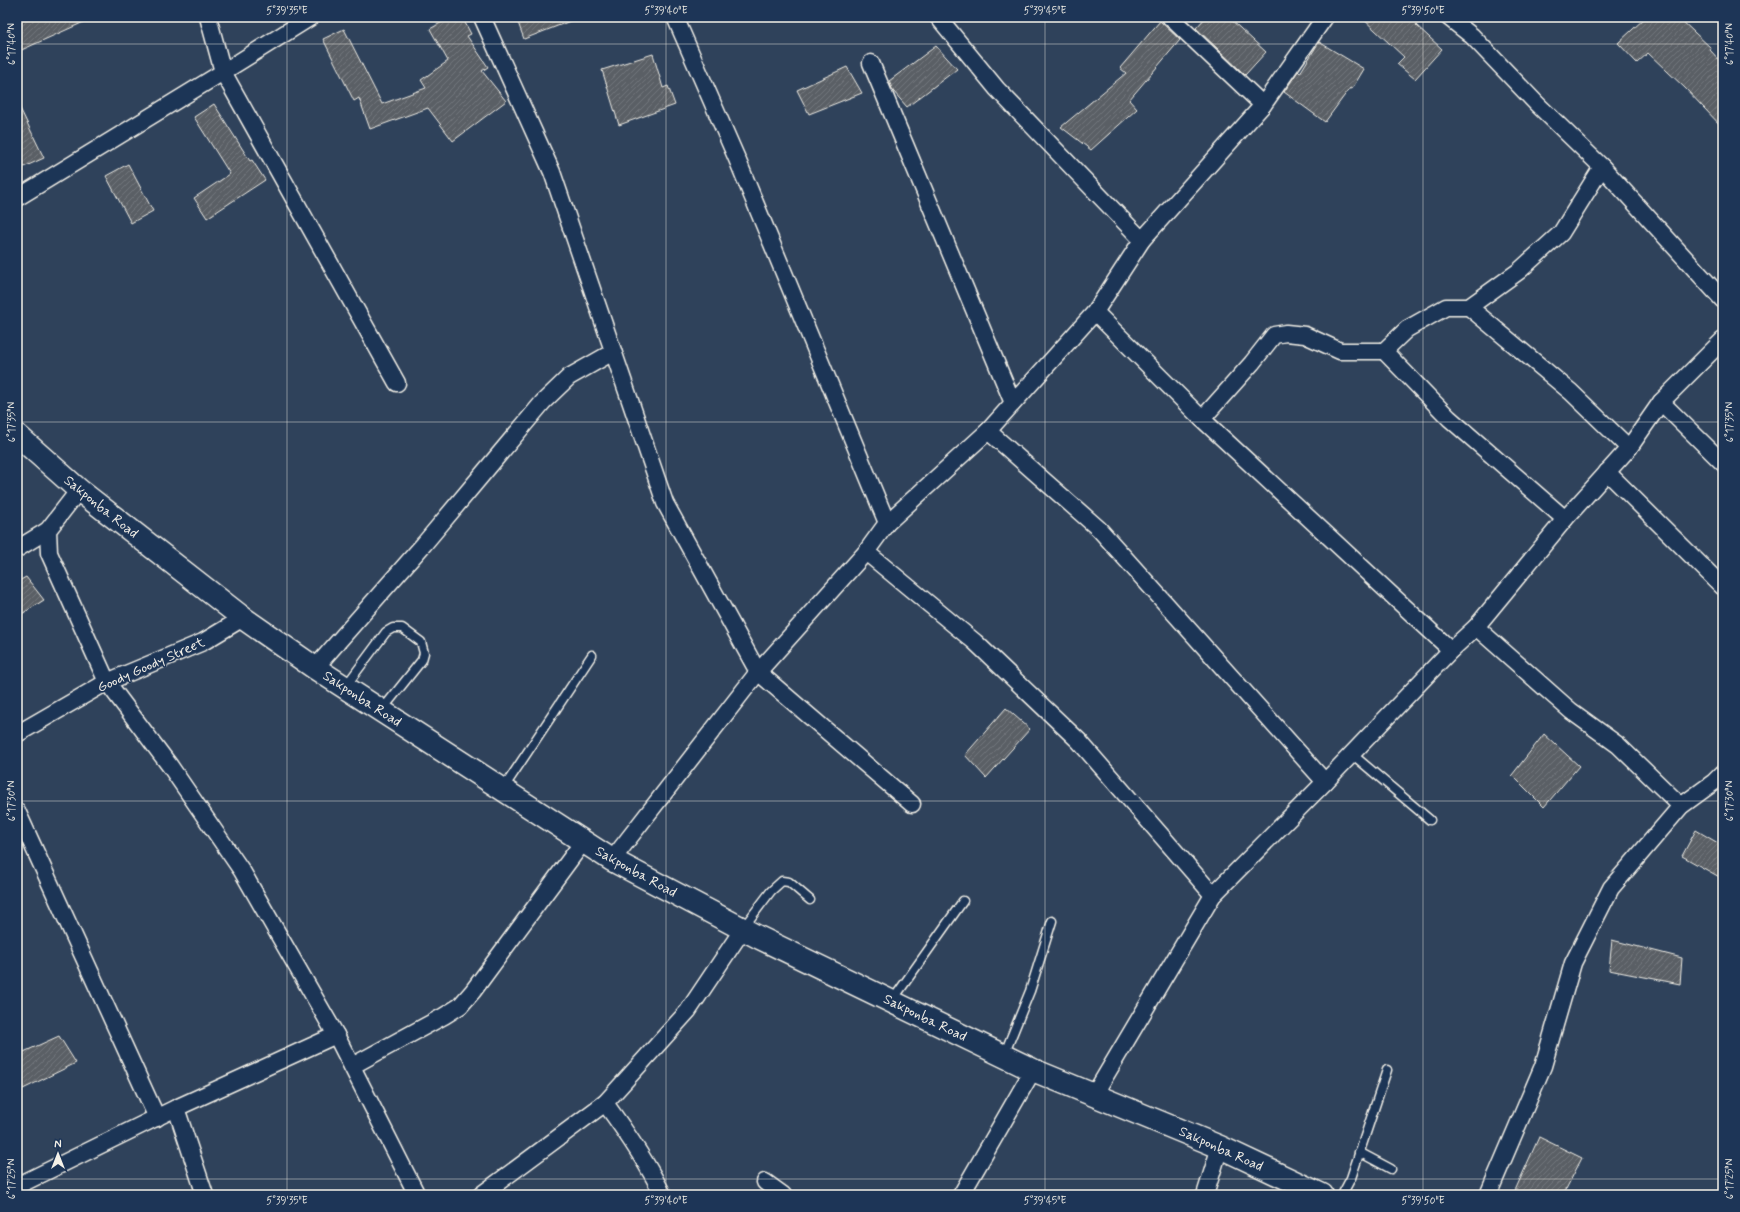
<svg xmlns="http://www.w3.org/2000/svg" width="1740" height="1212" font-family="Mynerve,sans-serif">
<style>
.building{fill:url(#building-hatch);stroke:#f4f1e8}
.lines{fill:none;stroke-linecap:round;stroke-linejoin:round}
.service-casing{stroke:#f4f1e8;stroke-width:11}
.minor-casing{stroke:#f4f1e8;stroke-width:19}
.secondary-casing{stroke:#f4f1e8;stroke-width:25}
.service{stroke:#1d3557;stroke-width:8}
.minor{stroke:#1d3557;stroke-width:16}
.secondary{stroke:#1d3557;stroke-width:22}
.ticks{fill:none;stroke:#f4f1e8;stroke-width:1;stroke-opacity:0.45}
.labels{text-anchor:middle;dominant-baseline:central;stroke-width:3;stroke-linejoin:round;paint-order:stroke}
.street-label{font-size:14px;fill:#f4f1e8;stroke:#1d3557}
.neatline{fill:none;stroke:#f4f1e8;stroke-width:1.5}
.ticks-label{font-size:10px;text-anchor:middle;fill:#f4f1e8}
</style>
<defs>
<pattern id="building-hatch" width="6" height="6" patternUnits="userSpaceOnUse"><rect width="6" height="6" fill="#5a5f65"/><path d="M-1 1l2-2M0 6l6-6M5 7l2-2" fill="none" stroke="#72767b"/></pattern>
</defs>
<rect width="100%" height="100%" fill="#2f425b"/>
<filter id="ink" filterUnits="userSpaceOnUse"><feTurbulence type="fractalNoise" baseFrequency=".025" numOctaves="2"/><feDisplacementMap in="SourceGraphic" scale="8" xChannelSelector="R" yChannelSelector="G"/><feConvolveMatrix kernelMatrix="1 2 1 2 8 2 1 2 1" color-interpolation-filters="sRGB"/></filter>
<g filter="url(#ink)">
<g class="building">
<polygon points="17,17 95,17 17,52"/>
<polygon points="451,17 462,17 471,34 467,36 488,67 482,71 506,101 453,141 428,108 370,129 359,98 354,101 323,39 344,29 382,104 426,88 421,80 448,61 430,29"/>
<polygon points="516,17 578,17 578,18 524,39"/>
<polygon points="1206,17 1228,17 1266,52 1245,75 1196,28"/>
<polygon points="1361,17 1424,17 1416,25 1442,49 1415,79 1397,64 1404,57"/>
<polygon points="1646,17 1678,17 1711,48 1710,50 1723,64 1723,128 1685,88 1648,53 1637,63 1618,43"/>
<polygon points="1160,21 1180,40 1129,100 1137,109 1091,150 1061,127 1126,73 1120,68"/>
<polygon points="1319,42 1364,69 1352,89 1350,88 1325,122 1284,92 1298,71 1300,73"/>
<polygon points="936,46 957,69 907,107 893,91 889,81"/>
<polygon points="653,54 663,88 668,86 675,105 619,125 602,70"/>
<polygon points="847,67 862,93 809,114 797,90"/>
<polygon points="17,102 44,158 17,170"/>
<polygon points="214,104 250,161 252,160 265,180 207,218 194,198 230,174 194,117"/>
<polygon points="128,164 153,211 131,223 106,176"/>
<polygon points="26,577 44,600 17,617 17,582"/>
<polygon points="1006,708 1030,729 986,778 965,755"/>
<polygon points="1544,734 1579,766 1544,807 1512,775"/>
<polygon points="1696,830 1723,846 1723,879 1682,856"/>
<polygon points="1612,940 1682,958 1680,984 1609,970"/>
<polygon points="59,1036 76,1063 23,1089 17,1078 17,1055"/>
<polygon points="1539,1137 1582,1158 1563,1195 1513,1195"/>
</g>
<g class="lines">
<defs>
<g id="service">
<polyline points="345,687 386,632 393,628 402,628 421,642 424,653 422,660 382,710"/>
<polyline points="1352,754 1430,820"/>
<polyline points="503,789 592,655"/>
<polyline points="743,928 771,891 782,881 789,882 810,900"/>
<polyline points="892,1001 963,901"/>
<polyline points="1004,1055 1030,991 1052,921"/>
<polyline points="1359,1152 1391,1169"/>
<polyline points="1342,1195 1351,1178 1387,1070"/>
</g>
<g id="minor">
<polyline points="208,17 223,72 397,383"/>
<polyline points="482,17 552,172 665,503 758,672 912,804"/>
<polyline points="675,17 737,159 887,523"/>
<polyline points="938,17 997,89 1142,240"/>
<polyline points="1170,17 1263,105"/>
<polyline points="1448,17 1472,36 1537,104 1602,167 1723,300"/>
<polyline points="871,63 1013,403"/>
<polyline points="17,198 223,72 311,17"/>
<polyline points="1469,307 1571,392 1629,448"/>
<polyline points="1095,312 1202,419 1451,650"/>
<polyline points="1384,351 1449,418 1565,519"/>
<polyline points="1661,402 1723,463"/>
<polyline points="1202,419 1252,363 1274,335 1286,333 1305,335 1340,351 1384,351 1407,329 1446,307 1469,307 1519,271 1561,233 1602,167"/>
<polyline points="988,431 1099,529 1325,782"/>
<polyline points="1607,472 1723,587"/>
<polyline points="79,490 48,530 49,553 107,682 170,766 242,871 336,1035 417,1195"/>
<polyline points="17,549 48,530"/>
<polyline points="866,552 975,642 1079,741 1213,895"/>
<polyline points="1476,627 1571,711 1618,745 1681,806"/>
<polyline points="315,668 424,544 543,402 569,377 613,352"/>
<polyline points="17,734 107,682 203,642 243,618"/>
<polyline points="17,811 157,1118"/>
<polyline points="612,860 758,672 866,552 887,523 988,431 1095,312 1142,240 1263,105 1325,17"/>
<polyline points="352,1066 444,1016 460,1006 473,991 583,842"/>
<polyline points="1094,1095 1213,895 1325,782 1451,650 1476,627 1565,519 1629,448 1661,402 1723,340"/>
<path d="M605,1103C627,1133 647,1162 663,1195"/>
<polyline points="176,1108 205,1195"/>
<polyline points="765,1182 783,1195"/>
<polyline points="17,1186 176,1108 336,1035"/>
<polyline points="481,1195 605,1103 688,1011 743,929"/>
<polyline points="961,1195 1033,1070"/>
<polyline points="1205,1195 1220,1147"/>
<polyline points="1488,1195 1543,1066 1573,963 1611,888 1681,806 1714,782 1723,773"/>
</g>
<polyline id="secondary" points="17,435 79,490 243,618 315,668 612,860 758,937 1033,1070 1220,1147 1322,1195"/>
</defs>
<use href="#service" class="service-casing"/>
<use href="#minor" class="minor-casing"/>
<use href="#secondary" class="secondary-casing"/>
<use href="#service" class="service"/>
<use href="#minor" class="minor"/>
<use href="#secondary" class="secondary"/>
</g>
</g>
<path class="ticks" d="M287,17V1195M666,17V1195M1045,17V1195M1423,17V1195M17,44H1723M17,422H1723M17,801H1723M17,1179H1723"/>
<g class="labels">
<g class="street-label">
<text transform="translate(101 507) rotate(39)">Sakponba Road</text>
<text transform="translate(151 665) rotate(-24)">Goody Goody Street</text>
<text transform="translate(362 699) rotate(33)">Sakponba Road</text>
<text transform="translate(636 872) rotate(29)">Sakponba Road</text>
<text transform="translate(925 1018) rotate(26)">Sakponba Road</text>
<text transform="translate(1221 1149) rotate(24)">Sakponba Road</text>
</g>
</g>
<rect width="1740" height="1212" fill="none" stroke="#1d3557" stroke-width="44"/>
<g transform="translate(58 1154)" stroke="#1d3557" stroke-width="3" paint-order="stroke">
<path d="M0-3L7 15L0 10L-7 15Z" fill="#f4f1e8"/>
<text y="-6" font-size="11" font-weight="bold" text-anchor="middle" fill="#f4f1e8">N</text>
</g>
<rect x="22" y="22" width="1696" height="1168" class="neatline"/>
<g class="ticks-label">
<text x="287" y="14">5°39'35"E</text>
<text x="666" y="14">5°39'40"E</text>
<text x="1045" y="14">5°39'45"E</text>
<text x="1423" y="14">5°39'50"E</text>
<text transform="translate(11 44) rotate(-90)" y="4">6°17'40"N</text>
<text transform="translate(1729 44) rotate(-90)" y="4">6°17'40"N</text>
<text transform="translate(11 422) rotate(-90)" y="4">6°17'35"N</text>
<text transform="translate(1729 422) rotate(-90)" y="4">6°17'35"N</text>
<text transform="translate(11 801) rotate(-90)" y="4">6°17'30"N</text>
<text transform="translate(1729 801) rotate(-90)" y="4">6°17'30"N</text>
<text transform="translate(11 1179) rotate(-90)" y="4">6°17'25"N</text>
<text transform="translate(1729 1179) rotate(-90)" y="4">6°17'25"N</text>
<text x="287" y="1204">5°39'35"E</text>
<text x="666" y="1204">5°39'40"E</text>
<text x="1045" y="1204">5°39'45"E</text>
<text x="1423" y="1204">5°39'50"E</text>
</g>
</svg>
